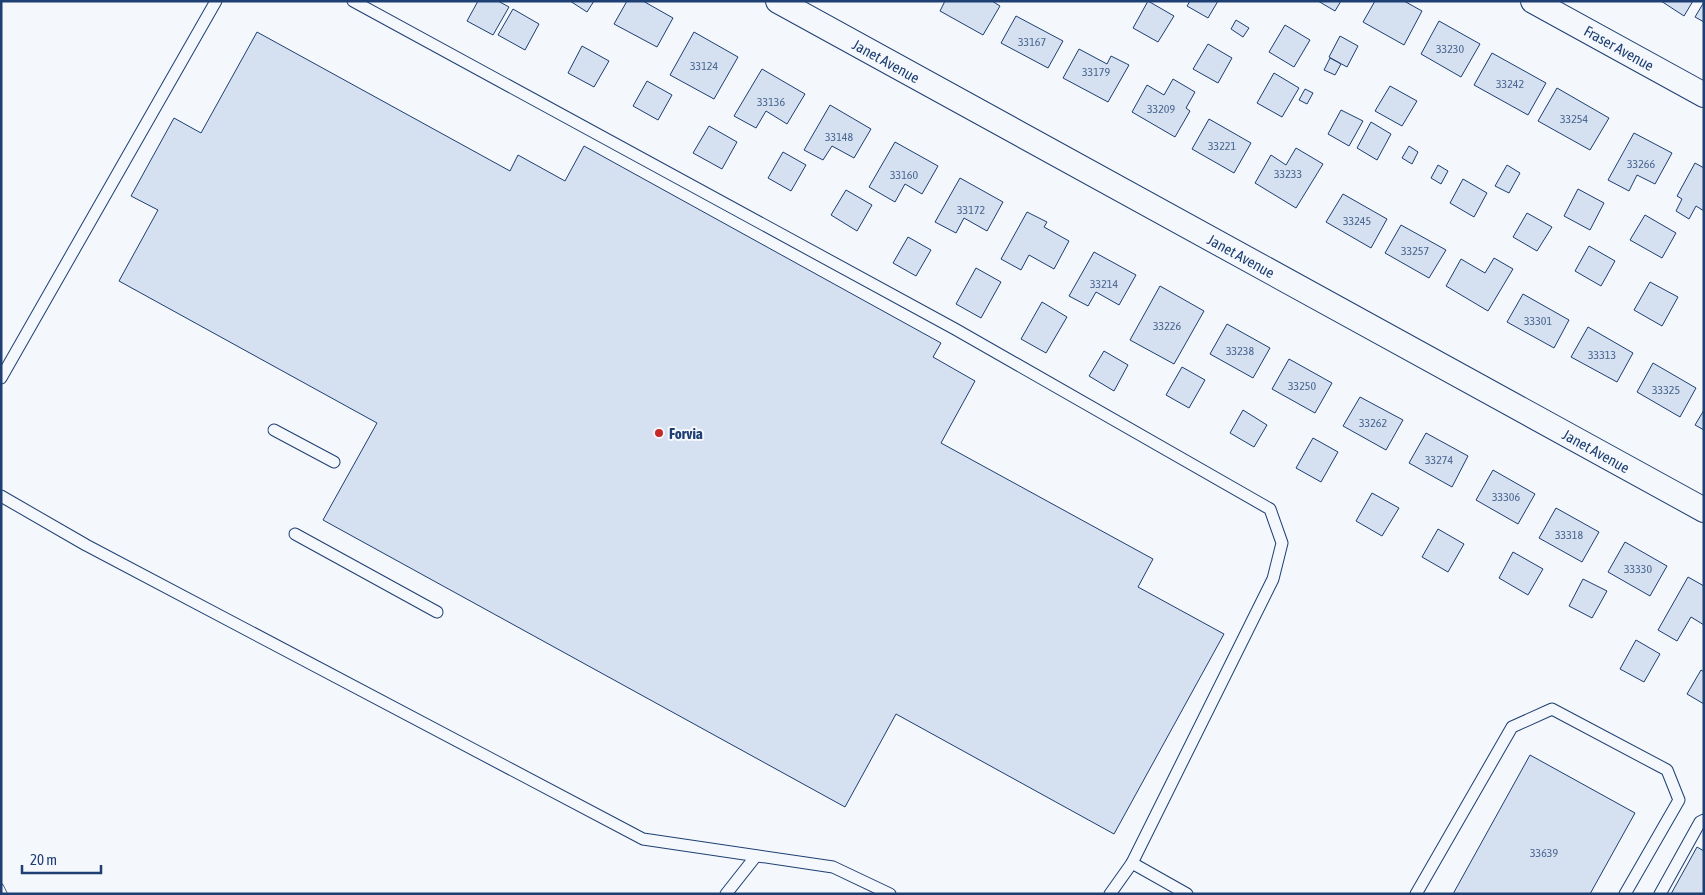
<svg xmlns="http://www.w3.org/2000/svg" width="1705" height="895" font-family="'Asap Condensed',sans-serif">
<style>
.building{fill:#d5e0f0;stroke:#1d3f73}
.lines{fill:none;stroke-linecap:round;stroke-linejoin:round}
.lane-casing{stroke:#1d3f73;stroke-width:13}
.street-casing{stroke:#1d3f73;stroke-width:26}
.lane{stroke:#f4f7fb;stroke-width:11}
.street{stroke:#f4f7fb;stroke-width:24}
.rail-casing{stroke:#1d3f73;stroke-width:5.5}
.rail{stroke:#f4f7fb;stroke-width:4;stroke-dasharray:11;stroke-linecap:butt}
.poi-dot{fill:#c62828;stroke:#f4f7fb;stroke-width:2}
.labels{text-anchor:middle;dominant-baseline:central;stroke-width:4;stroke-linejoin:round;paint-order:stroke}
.number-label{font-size:12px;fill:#4b6792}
.street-label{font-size:15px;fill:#1d3f73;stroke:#f4f7fb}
.poi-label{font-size:15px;font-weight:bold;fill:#1d3f73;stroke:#f4f7fb;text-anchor:start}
</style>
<rect width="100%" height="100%" fill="#f4f7fb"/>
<g class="building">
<polygon points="478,1 498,1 509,7 493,35 467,21"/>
<polygon points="570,1 594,1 587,12"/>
<polygon points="627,1 643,1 673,18 657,47 614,24"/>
<polygon points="945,1 992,1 1000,6 983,35 940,11"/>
<polygon points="1148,1 1174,16 1158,42 1133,28"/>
<polygon points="1190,1 1218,1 1208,18 1187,6"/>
<polygon points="1318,1 1341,1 1335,11"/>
<polygon points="1375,1 1404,1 1422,11 1404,45 1363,22"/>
<polygon points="1661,1 1693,1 1684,16"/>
<polygon points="1704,2 1704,22 1695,17"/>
<polygon points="513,9 539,24 525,50 498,35"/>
<polygon points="1016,16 1063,41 1048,68 1001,43"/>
<polygon points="1236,20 1249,28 1243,37 1231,29"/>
<polygon points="1439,21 1480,44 1461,77 1421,54"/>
<polygon points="1285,25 1310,40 1294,67 1269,52"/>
<polygon points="257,32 510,171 518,155 565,181 584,146 941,343 933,357 975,381 941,443 1153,559 1138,587 1224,634 1114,834 896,714 845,807 323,520 377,423 119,281 158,210 131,196 174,118 201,133"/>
<polygon points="694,32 738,57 714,99 670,75"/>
<polygon points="1340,36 1358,46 1347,67 1329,57"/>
<polygon points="1208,44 1232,58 1218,83 1193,69"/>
<polygon points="582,46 609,61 594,87 568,73"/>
<polygon points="1079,49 1107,64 1111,56 1129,65 1108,102 1063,78"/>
<polygon points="1492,53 1546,83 1528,115 1474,85"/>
<polygon points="1330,58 1341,64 1335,75 1324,70"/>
<polygon points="762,69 805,94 787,124 766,111 756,128 734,116"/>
<polygon points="1274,73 1299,88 1282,117 1257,103"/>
<polygon points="1173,79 1195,92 1186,108 1190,111 1175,137 1132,112 1147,85 1164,95"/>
<polygon points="647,81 672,95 658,120 633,106"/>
<polygon points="1390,86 1417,101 1402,126 1375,111"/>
<polygon points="1557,88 1609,118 1590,150 1538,121"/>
<polygon points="1305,89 1313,93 1307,104 1299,100"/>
<polygon points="830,105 871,129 854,158 832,146 823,160 804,150"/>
<polygon points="1341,110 1363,121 1349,146 1328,134"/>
<polygon points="1209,119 1251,143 1234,173 1192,149"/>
<polygon points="1371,122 1391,134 1377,160 1357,148"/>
<polygon points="709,126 737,142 722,169 693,153"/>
<polygon points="1634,133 1672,153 1655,184 1637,175 1629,191 1608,180"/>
<polygon points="895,142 938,166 922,194 905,184 895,202 869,187"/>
<polygon points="1409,146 1418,152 1412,164 1402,158"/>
<polygon points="1296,148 1323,164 1296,208 1255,183 1271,155 1286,165"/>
<polygon points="783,152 806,165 791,191 768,178"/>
<polygon points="1695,163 1704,168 1704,211 1696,206 1689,219 1676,211 1682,199 1677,196"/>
<polygon points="1438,165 1448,171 1441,184 1431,178"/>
<polygon points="1507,165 1520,173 1509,193 1495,186"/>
<polygon points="960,178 1003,202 987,231 964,218 956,233 935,222"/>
<polygon points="1463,179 1487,193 1474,217 1450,203"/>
<polygon points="1578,189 1604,203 1590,230 1564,216"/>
<polygon points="846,190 872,205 857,231 831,215"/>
<polygon points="1343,194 1387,219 1371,248 1326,222"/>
<polygon points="1027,212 1047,222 1044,227 1069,241 1054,269 1029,255 1021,270 1001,259"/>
<polygon points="1527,213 1552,227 1537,251 1513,237"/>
<polygon points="1645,215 1676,233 1662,258 1630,240"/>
<polygon points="1401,225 1446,250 1429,278 1385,253"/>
<polygon points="908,237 931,250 916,276 893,263"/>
<polygon points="1589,246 1615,261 1601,286 1575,271"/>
<polygon points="1094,252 1136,275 1119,305 1096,292 1088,306 1069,296"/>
<polygon points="1494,258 1513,269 1488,311 1446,286 1461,259 1485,273"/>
<polygon points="976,268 1001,282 981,318 956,304"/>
<polygon points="1650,282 1678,297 1662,326 1634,310"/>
<polygon points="1160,286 1204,311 1174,364 1130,340"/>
<polygon points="1523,294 1569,320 1554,348 1507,322"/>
<polygon points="1042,302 1067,317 1046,353 1021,339"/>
<polygon points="1227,324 1270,348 1253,378 1210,354"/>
<polygon points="1588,327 1633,353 1617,382 1571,357"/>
<polygon points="1104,351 1128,365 1114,391 1089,376"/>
<polygon points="1289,359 1332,383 1315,413 1272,389"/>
<polygon points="1653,363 1696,388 1680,417 1637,392"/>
<polygon points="1182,367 1205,380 1189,408 1166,395"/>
<polygon points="1360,397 1403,420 1386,450 1343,426"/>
<polygon points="1243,410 1267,425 1254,447 1230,433"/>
<polygon points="1704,410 1704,430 1695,425"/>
<polygon points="1426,433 1468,456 1452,487 1409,463"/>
<polygon points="1313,438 1338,452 1321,482 1296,468"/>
<polygon points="1493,470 1535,494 1518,524 1476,500"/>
<polygon points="1372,493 1399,508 1382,536 1356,521"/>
<polygon points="1556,508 1599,532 1582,562 1539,538"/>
<polygon points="1438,529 1464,544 1448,572 1422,557"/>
<polygon points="1625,542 1667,566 1650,596 1608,572"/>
<polygon points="1513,552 1543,569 1528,595 1499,578"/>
<polygon points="1688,577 1704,586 1704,625 1691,617 1677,641 1658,630"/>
<polygon points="1583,579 1607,591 1592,618 1569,606"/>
<polygon points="1636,640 1660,654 1644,682 1620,669"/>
<polygon points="1701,670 1704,672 1704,704 1687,694"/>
<polygon points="1530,755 1635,813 1590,894 1453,894"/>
<polygon points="1697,847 1704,851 1704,894 1671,894"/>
</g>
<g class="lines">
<defs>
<g id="lane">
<polyline points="353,1 955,329 1270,509 1282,543 1273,579 1132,863 1110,894"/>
<polyline points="1,378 216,1"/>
<polyline points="274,430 334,462"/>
<polyline points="1,496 86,545 643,839 833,867 890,894"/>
<polyline points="295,534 437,612"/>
<polyline points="1132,863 1187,894"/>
<polyline points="726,894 756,856"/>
<polyline points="1416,894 1512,727 1552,709 1667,770 1679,800 1625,894"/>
<polyline points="1660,894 1700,822 1704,820"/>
</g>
<g id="street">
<polyline points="778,1 1704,510"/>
<polyline points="1533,1 1704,95"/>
</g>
</defs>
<use href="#lane" class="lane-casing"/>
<use href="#street" class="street-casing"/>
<use href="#lane" class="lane"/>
<use href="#street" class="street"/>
<defs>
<polyline id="rail" points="1,886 5,894"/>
</defs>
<use href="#rail" class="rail-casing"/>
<use href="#rail" class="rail"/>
</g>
<circle class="poi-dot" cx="659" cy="433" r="5"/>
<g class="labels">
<g class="number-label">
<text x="1032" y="42">33167</text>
<text x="1450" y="49">33230</text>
<text x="704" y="66">33124</text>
<text x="1096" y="72">33179</text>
<text x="1510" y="84">33242</text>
<text x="771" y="102">33136</text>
<text x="1161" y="109">33209</text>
<text x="1574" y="119">33254</text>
<text x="839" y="137">33148</text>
<text x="1222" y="146">33221</text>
<text x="1641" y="164">33266</text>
<text x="1288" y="174">33233</text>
<text x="904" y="175">33160</text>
<text x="971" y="210">33172</text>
<text x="1357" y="221">33245</text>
<text x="1415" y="251">33257</text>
<text x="1104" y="284">33214</text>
<text x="1538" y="321">33301</text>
<text x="1167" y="326">33226</text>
<text x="1240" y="351">33238</text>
<text x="1602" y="355">33313</text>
<text x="1302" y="386">33250</text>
<text x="1666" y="390">33325</text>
<text x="1373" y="423">33262</text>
<text x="1439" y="460">33274</text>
<text x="1506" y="497">33306</text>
<text x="1569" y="535">33318</text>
<text x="1638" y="569">33330</text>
<text x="1544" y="853">33639</text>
</g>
<g class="street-label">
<text transform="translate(1619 48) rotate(29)">Fraser Avenue</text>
<text transform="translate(886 61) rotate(29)">Janet Avenue</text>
<text transform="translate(1241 256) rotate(29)">Janet Avenue</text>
<text transform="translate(1596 451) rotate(29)">Janet Avenue</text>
</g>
<g class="poi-label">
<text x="669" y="433">Forvia</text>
</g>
</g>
<rect width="1705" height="895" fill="none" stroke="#1d3f73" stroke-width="5"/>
<path d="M22 865v8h79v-8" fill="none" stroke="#1d3f73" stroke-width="2.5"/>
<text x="30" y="865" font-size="15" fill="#1d3f73" stroke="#f4f7fb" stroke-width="4" paint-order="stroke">20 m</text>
</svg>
